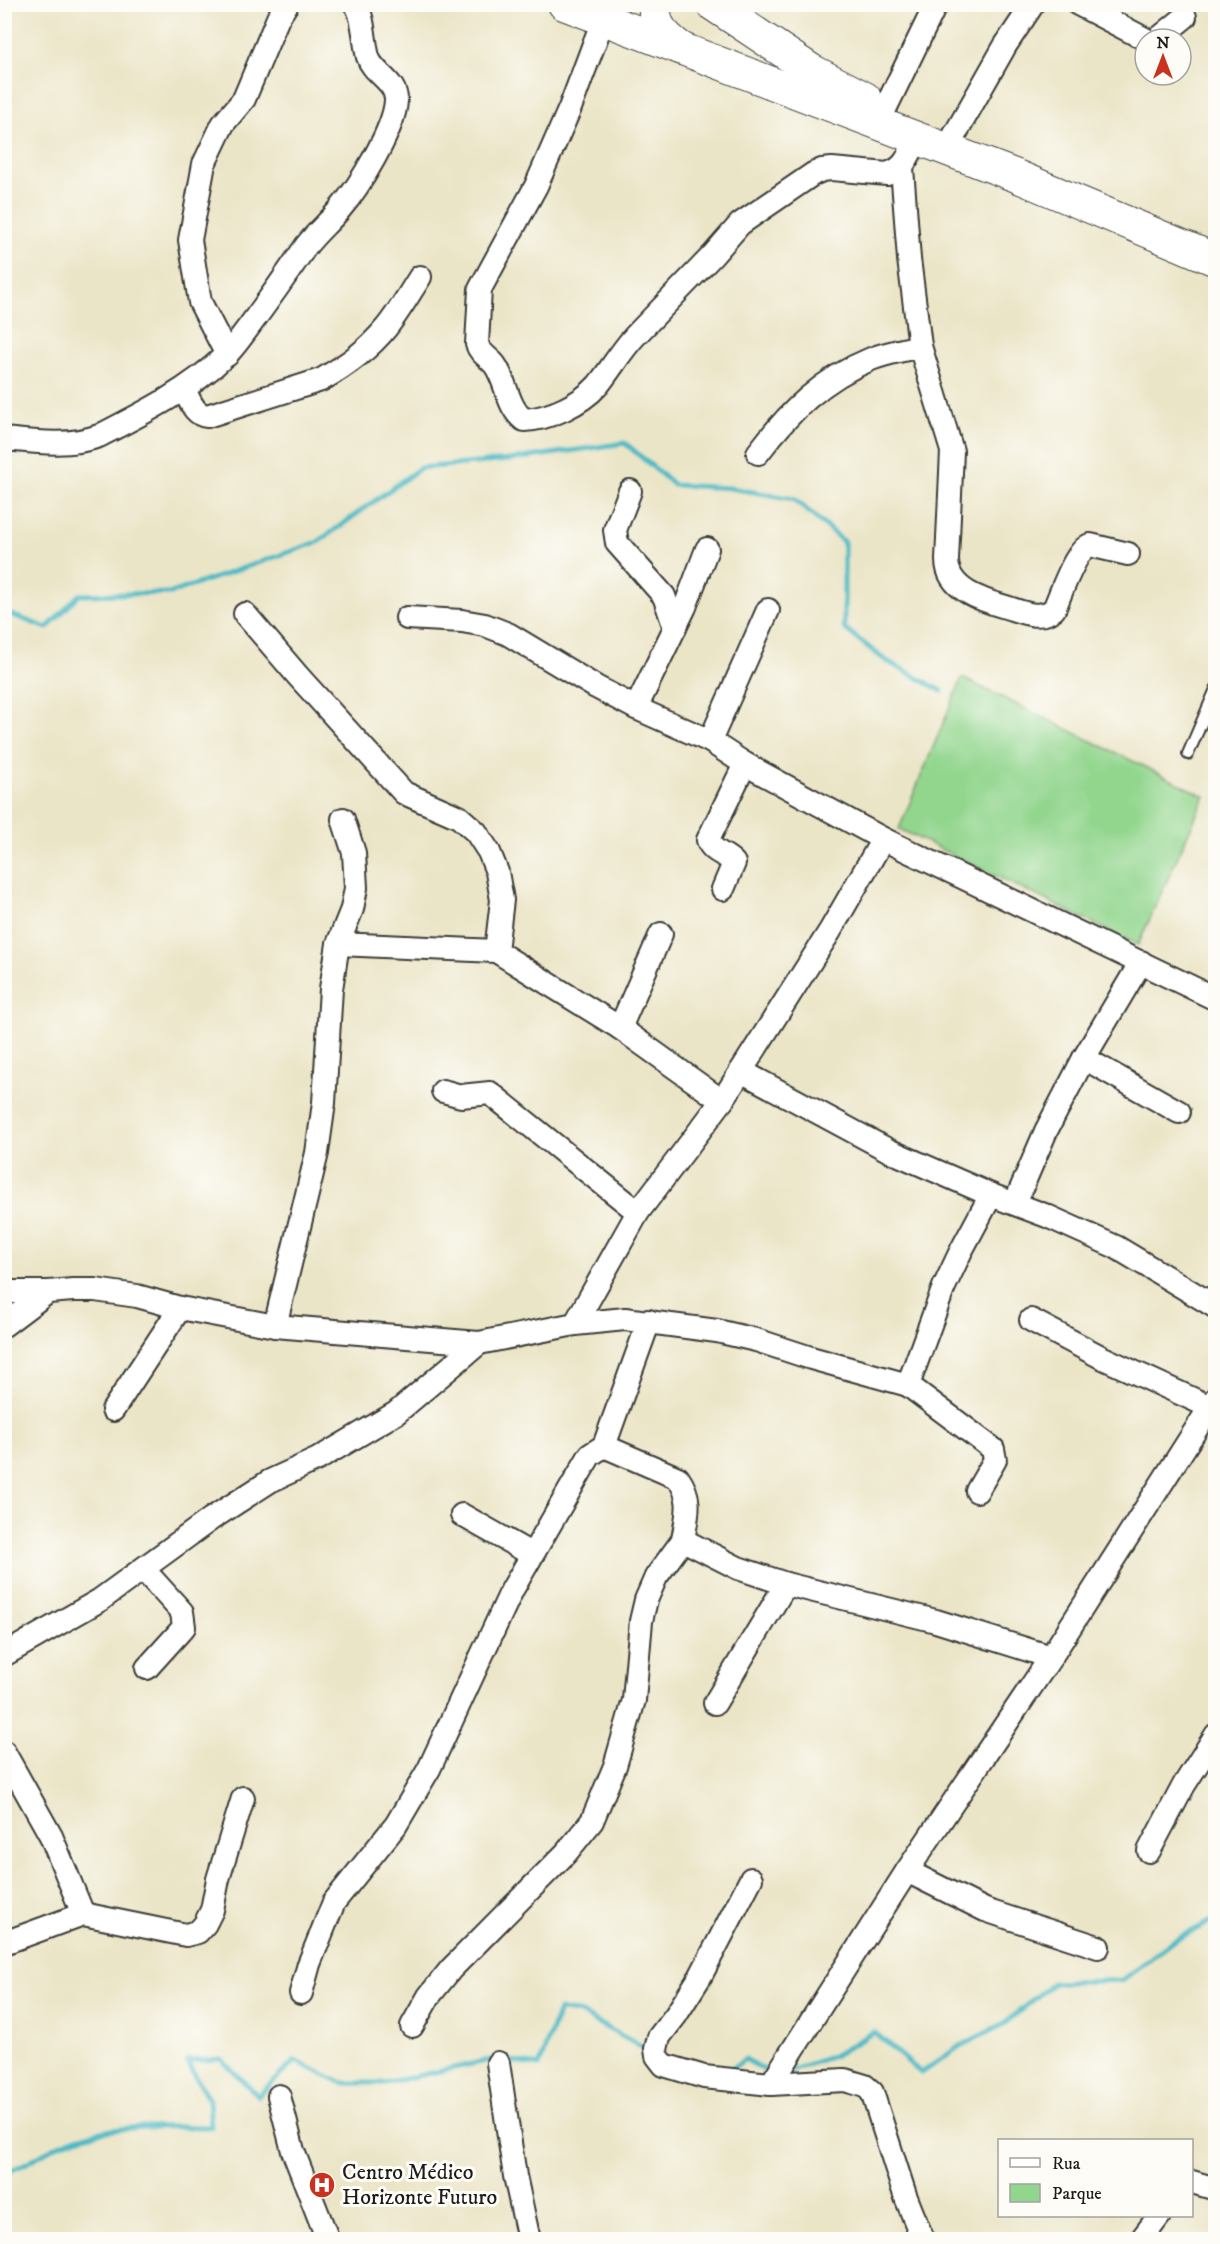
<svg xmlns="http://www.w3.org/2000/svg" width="1220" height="2244" font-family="'IM FELL DW Pica',serif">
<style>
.green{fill:#92d68e;stroke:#577955;stroke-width:1.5}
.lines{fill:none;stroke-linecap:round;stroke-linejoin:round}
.stream{stroke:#4bb9c5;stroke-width:5}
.lane-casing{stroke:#3b3a36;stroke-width:14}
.street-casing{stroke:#3b3a36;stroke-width:26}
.secondary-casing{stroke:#3b3a36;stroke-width:34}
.lane{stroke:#fff;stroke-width:10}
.street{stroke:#fff;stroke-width:22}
.secondary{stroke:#fff;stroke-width:32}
.labels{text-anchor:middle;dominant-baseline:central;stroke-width:6;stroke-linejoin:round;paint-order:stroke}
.poi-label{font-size:22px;fill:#1c1c1c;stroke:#fdfcf7;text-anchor:start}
</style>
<rect width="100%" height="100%" fill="#fdfcf7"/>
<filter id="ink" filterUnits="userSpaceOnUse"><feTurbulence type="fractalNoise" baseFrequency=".0167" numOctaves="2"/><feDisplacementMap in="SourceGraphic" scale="12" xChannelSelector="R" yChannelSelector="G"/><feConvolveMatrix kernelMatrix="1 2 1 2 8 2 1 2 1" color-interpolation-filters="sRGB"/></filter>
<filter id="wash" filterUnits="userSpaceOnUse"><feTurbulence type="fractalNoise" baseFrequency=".008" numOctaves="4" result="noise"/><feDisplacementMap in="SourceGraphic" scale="24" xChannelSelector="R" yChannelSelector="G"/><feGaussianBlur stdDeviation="1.35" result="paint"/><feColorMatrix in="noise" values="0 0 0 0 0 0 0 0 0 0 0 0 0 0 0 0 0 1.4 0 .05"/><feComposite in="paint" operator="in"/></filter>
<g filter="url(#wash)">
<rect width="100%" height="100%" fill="#ebe5c7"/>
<polygon class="green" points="962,678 1205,796 1138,945 899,829"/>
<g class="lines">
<g class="stream">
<polyline points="4,612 47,628 79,595 171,593 318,542 420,468 509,460 625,443 674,485 730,488 794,499 844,542 844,628 885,660 942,691"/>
<polyline points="504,2060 539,2066 559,2010 578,2012 651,2052"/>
<polyline points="789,2071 833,2056 874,2032 921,2073 960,2046 1004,2024 1053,1983 1122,1980 1173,1941 1216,1919"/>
<polyline points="727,2072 745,2059 772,2074"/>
<path d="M4,2173C27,2166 44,2150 66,2142C114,2123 161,2127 211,2127L209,2100L187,2061L221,2059L258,2096L295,2061L343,2083H385L495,2059"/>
</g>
</g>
</g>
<g filter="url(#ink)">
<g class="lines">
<defs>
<polyline id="lane" points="1188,754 1216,689"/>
<g id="street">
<polyline points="1078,4 1145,39"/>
<path d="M603,20L570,108L536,186L480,289L477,344C480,354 489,357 495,365C507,382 507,407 524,420C549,419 581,404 598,385C611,369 621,351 635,336L713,255L740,224L813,174L822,170L832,169L887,174C906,168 908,156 917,139"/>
<polyline points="1158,39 1185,17"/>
<polyline points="886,107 936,4"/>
<polyline points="954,136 1005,46 1033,4"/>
<path d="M902,168L909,259L920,346L952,451L947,560C947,591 985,601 1009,608C1024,613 1041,620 1054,609C1061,594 1075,550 1090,545L1128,554"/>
<polyline points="227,355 200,302 190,240 204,164 223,124 244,99 278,18 287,4"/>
<path d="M184,390C190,400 194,415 207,416L321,380C344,367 369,349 386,328C399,312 409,294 420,277"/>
<path d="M4,439C35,442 69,447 99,436C144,413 188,391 225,356C234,348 241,337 248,328C268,301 287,274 306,246C316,233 329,222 340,209C359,187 394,130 396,101C397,81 373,74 368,57C364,43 364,14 355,4"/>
<path d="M758,453C789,412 822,379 871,359C886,353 904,350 920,346"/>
<polyline points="630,491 615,530 617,543 664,596 675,628"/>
<polyline points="245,614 298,676 404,793 459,817 476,832 489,852 497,872 502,900 496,951 620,1028 722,1101"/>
<polyline points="407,618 462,621 485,625 508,634 596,687 636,708 710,741 745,764 883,839 1216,999"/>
<polyline points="636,708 685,607 707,549"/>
<polyline points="710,741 768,610"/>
<path d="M723,889L734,863C726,853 712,853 708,840L745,764"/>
<polyline points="338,944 496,951"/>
<polyline points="620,1028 661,934"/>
<polyline points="1084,1058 1179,1112"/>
<polyline points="741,1071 888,1150 991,1195 1047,1216 1116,1247 1216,1307"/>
<polyline points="443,1091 461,1096 490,1093 638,1212"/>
<polyline points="1015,1203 1046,1131 1084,1058 1141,962"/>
<polyline points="4,1292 48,1292"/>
<polyline points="1031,1320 1101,1357 1210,1407"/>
<polyline points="575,1324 625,1319 717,1331 756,1340 811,1358 908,1385 944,1287 961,1251 991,1195"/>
<polyline points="4,1325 48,1292 73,1290 95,1290 137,1296 180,1308 275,1326 479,1343 575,1324 638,1212 722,1101 830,931 883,839"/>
<polyline points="275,1326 317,1153 324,1103 331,989 338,944 352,909 356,888 354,853 343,819"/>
<polyline points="908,1385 993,1449 995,1460 977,1491"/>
<polyline points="113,1410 180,1308"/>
<path d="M604,1446L678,1478C693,1499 687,1515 683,1540L738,1568L786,1584L936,1621L1051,1657"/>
<polyline points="462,1515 531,1554"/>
<polyline points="144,1570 182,1612 184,1627 147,1668"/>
<polyline points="4,1655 100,1600 211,1519 270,1481 318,1459 396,1413 479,1343"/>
<polyline points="715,1703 786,1584"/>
<polyline points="4,1752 51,1836 83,1914"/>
<polyline points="1149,1851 1184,1785 1216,1735"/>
<polyline points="907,1871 985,1910 1098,1947"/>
<polyline points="751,1879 700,1977 676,2015 659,2037 656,2049 657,2056 664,2065 704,2077 771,2084 845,2080 865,2086 872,2092 905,2195 923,2240"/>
<polyline points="4,1943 83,1914 186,1935 198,1932 205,1924 212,1910 218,1879 243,1798"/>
<polyline points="301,1993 309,1964 334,1902 396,1825 429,1769 512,1590 590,1455 604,1446 649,1321"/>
<polyline points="412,2026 429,1996 451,1969 566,1853 592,1821 615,1766 634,1700 641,1621 646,1600 656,1577 683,1540"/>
<polyline points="498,2063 515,2176 529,2240"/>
<polyline points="771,2084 907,1871 1051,1657 1216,1398"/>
<polyline points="279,2096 293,2151 328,2240"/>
<polyline points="1192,2182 1216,2189"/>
<polyline points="1141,2240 1159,2216"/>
</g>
<g id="secondary">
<polyline points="564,4 1014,175 1216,260"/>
<path d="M657,4C649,23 667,38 681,48"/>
<polyline points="712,4 811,70 865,98"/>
</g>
</defs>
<use href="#lane" class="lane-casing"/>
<use href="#street" class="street-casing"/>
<use href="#secondary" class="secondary-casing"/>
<use href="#lane" class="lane"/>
<use href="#street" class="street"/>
<use href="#secondary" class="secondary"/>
</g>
</g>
<defs>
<symbol id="hospital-disc" viewBox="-11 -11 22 22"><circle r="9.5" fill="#c8321e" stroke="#fdfcf7"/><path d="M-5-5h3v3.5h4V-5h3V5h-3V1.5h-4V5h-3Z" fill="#fff"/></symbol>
</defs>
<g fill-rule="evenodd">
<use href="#hospital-disc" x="307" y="2170" width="30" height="30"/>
</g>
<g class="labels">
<g class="poi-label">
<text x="342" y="2172">Centro Médico<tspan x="342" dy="25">Horizonte Futuro</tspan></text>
</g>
</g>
<rect width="1220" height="2244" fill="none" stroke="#fdfcf7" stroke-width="24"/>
<rect x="998" y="2139" width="195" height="78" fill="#fdfcf7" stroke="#a3a29f" stroke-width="1.5"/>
<rect x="1010" y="2158" width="30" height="9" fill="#ffffff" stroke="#a3a29f" stroke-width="1.5"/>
<text x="1052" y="2169" font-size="18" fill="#1c1c1c">Rua</text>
<rect x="1010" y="2184" width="30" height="18" fill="#92d68e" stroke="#a3a29f" stroke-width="1.5"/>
<text x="1052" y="2199" font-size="18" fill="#1c1c1c">Parque</text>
<g transform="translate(1163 57)"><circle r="28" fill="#fdfcf7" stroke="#a3a29f" stroke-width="1.5"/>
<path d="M0-4.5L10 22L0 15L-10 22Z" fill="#c8321e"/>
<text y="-9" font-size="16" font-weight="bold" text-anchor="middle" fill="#1c1c1c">N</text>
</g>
</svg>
